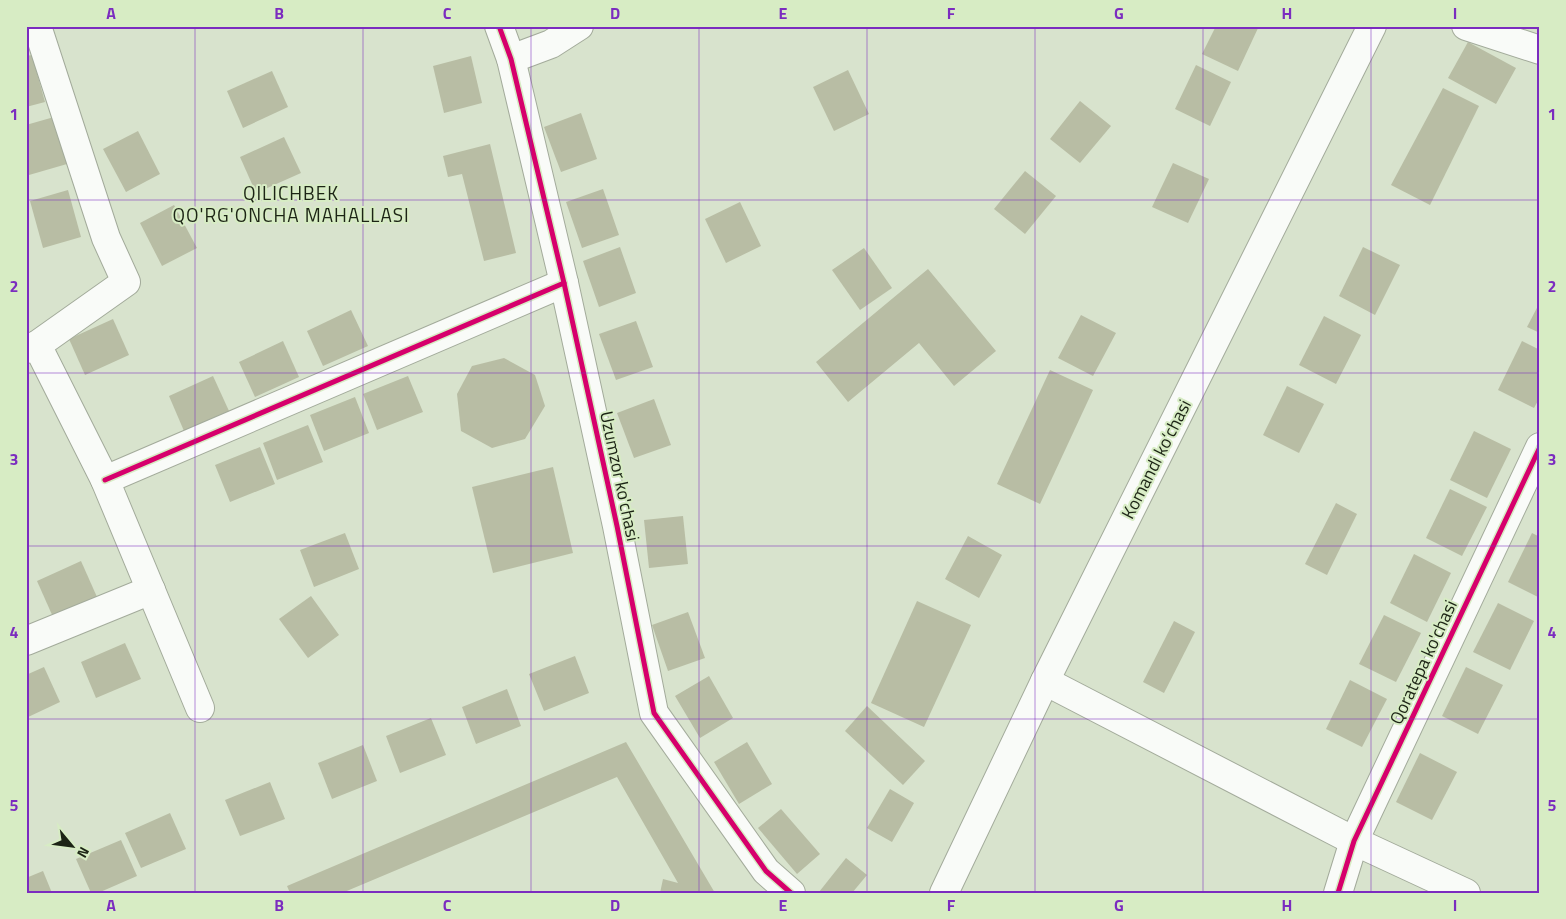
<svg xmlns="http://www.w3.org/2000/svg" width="1566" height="919" font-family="'Titillium Web',sans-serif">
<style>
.building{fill:#b8bda4}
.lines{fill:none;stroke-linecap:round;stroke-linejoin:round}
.minor-casing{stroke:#a3ab9b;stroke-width:30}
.major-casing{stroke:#a3ab9b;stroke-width:30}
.minor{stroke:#f9fbf8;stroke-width:28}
.major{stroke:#f9fbf8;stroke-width:28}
.cycleway-casing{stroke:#d7ecc4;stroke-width:8}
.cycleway{stroke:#d6006c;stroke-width:5}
.grid{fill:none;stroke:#7b2cbf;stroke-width:1;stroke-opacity:0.55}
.labels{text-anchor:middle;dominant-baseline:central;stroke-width:4;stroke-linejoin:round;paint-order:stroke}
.street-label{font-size:18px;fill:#1c2415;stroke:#d7ecc4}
.neighbourhood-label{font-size:19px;letter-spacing:1px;fill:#1c2415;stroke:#d7ecc4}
.neatline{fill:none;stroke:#7b2cbf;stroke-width:2}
.grid-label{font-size:16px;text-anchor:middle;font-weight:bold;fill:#7b2cbf}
</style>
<rect width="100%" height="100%" fill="#d8e3cd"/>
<g class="building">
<polygon points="1216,26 1259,26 1238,71 1202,54"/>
<polygon points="1468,42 1516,68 1496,104 1448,78"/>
<polygon points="32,55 45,102 26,107 26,56"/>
<polygon points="471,56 482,103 444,113 433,66"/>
<polygon points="1196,65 1231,82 1210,126 1175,109"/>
<polygon points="848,70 869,114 834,131 813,87"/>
<polygon points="272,71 288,107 243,128 227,91"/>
<polygon points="1443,88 1479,106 1430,205 1391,185"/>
<polygon points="1080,101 1111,126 1080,163 1050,139"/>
<polygon points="581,113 597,159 561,172 544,127"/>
<polygon points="54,117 67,164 29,175 26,164 26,125"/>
<polygon points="138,131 160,174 126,192 103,149"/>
<polygon points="284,137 301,173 256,193 240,157"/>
<polygon points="490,144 516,253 484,261 462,174 448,177 443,156"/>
<polygon points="1173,163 1209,179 1188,223 1152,207"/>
<polygon points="1025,171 1056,196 1025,234 994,209"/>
<polygon points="603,189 619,235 582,248 566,202"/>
<polygon points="68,190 81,237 43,248 30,201"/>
<polygon points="740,202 761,246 726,263 705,219"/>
<polygon points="174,205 197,248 162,266 140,223"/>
<polygon points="620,247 636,293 599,307 583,261"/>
<polygon points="1363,247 1400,265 1375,315 1339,296"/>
<polygon points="864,248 892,288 860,310 832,270"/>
<polygon points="928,269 996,351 954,386 919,343 848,402 816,362"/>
<polygon points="1540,302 1540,333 1527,327"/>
<polygon points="351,310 368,346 323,366 307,331"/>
<polygon points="1081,315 1116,333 1093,376 1058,358"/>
<polygon points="1324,316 1361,335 1336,384 1299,365"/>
<polygon points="113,319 129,355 85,375 69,339"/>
<polygon points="636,321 653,367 616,380 599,334"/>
<polygon points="283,341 299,377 255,397 239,362"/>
<polygon points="1522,341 1540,350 1540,397 1534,408 1498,390"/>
<polygon points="504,358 535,375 545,406 525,439 492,448 461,431 457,394 472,366"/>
<polygon points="1050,370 1093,390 1040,504 997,484"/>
<polygon points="213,376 229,411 184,431 169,396"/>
<polygon points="408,376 423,412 377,430 363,394"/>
<polygon points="1287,386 1324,404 1299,453 1263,435"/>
<polygon points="355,397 369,433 324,451 310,415"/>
<polygon points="654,399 671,445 634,458 617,413"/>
<polygon points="308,425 323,462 277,480 263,443"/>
<polygon points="1474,431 1511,449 1487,498 1450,480"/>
<polygon points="260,447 275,484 230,502 215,465"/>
<polygon points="553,467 573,553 493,573 472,487"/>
<polygon points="1450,489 1487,507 1462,556 1426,538"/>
<polygon points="1336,503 1357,514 1327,575 1305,564"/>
<polygon points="683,516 688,564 649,568 644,520"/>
<polygon points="345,533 359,569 314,587 300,550"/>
<polygon points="1532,533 1540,537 1540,598 1508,582"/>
<polygon points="968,536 1002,555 979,598 945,579"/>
<polygon points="1414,554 1451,573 1427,622 1390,603"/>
<polygon points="81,561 97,597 53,617 37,581"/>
<polygon points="311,596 339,635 308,658 279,619"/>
<polygon points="917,601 971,625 924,727 871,703"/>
<polygon points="1498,603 1534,621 1510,670 1473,652"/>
<polygon points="688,612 705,658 668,671 652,625"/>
<polygon points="1384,615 1421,633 1396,682 1359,664"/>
<polygon points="1174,621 1195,632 1164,693 1143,682"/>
<polygon points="125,643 141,679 96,698 81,662"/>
<polygon points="575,656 589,693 544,711 529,674"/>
<polygon points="44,667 60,702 26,718 26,675"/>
<polygon points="1466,667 1503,685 1478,734 1442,716"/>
<polygon points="709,676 733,718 700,738 675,696"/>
<polygon points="1350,680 1387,699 1362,747 1326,729"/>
<polygon points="507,689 521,726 476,744 462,707"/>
<polygon points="867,706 925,761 903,785 845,731"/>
<polygon points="431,718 446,755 400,773 386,736"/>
<polygon points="626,742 715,893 660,893 663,879 678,883 617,777 342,893 290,893 287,886"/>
<polygon points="747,742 772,784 739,804 714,762"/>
<polygon points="363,745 377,781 332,799 318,763"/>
<polygon points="1420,753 1457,772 1432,820 1396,802"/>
<polygon points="270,782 285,819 240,836 225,800"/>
<polygon points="890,789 914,803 892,842 867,828"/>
<polygon points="781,809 820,854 797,874 758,828"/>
<polygon points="170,813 186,849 141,868 125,833"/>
<polygon points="121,840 137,876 98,893 91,893 76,859"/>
<polygon points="846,858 867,875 852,893 821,893 819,892"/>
<polygon points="43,871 52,893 26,893 26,878"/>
</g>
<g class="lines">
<defs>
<g id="minor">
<polyline points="499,26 511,59 564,283 617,526 654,713 766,871 791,893"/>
<polyline points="1466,26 1540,50"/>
<polyline points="511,59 551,44 579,26"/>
<polyline points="37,345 105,480 200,708"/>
<polyline points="26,349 37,345 126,282 106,238 37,26"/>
<polyline points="105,480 564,283"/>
<polyline points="26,641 151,590"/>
<polyline points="1045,681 1354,841 1466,893"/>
<polyline points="1338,893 1354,841 1540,447"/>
</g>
<polyline id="major" points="944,893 1045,681 1372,26"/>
</defs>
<use href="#minor" class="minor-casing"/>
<use href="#major" class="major-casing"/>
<use href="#minor" class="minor"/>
<use href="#major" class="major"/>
<defs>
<g id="cycleway">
<polyline points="499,26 511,59 564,283 617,526 654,713 766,871 791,893"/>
<polyline points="105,480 564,283"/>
<polyline points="1338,893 1354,841 1540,447"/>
</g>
</defs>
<use href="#cycleway" class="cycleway-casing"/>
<use href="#cycleway" class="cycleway"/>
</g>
<path class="grid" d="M195,26V893M363,26V893M531,26V893M699,26V893M867,26V893M1035,26V893M1203,26V893M1371,26V893M26,200H1540M26,373H1540M26,546H1540M26,719H1540"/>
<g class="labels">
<g class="street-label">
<text transform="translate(1156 459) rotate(-63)">Komandi ko‘chasi</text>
<text transform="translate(620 476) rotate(78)">Uzumzor ko'chasi</text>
<text transform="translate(1423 662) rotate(-65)">Qoratepa ko'chasi</text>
</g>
<g class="neighbourhood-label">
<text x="291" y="192">QILICHBEK<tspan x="291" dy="22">QO'RG'ONCHA MAHALLASI</tspan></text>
</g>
</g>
<rect width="1566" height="919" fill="none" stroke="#d7ecc4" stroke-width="55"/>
<g transform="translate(72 846) rotate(119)" stroke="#d7ecc4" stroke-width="4" paint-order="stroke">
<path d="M0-4L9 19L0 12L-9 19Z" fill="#1c2415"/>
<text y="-8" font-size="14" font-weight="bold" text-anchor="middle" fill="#1c2415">N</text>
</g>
<rect x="28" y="28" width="1510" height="864" class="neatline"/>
<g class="grid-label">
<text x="111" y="19">A</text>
<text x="279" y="19">B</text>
<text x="447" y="19">C</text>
<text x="615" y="19">D</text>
<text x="783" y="19">E</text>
<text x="951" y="19">F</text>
<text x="1119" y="19">G</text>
<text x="1287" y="19">H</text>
<text x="1455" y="19">I</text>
<text x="14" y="120">1</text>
<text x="1552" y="120">1</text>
<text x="14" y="292">2</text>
<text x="1552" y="292">2</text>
<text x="14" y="465">3</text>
<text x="1552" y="465">3</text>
<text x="14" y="638">4</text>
<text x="1552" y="638">4</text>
<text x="14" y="811">5</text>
<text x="1552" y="811">5</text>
<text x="111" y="911">A</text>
<text x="279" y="911">B</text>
<text x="447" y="911">C</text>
<text x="615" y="911">D</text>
<text x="783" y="911">E</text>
<text x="951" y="911">F</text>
<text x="1119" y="911">G</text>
<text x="1287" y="911">H</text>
<text x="1455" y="911">I</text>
</g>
</svg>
